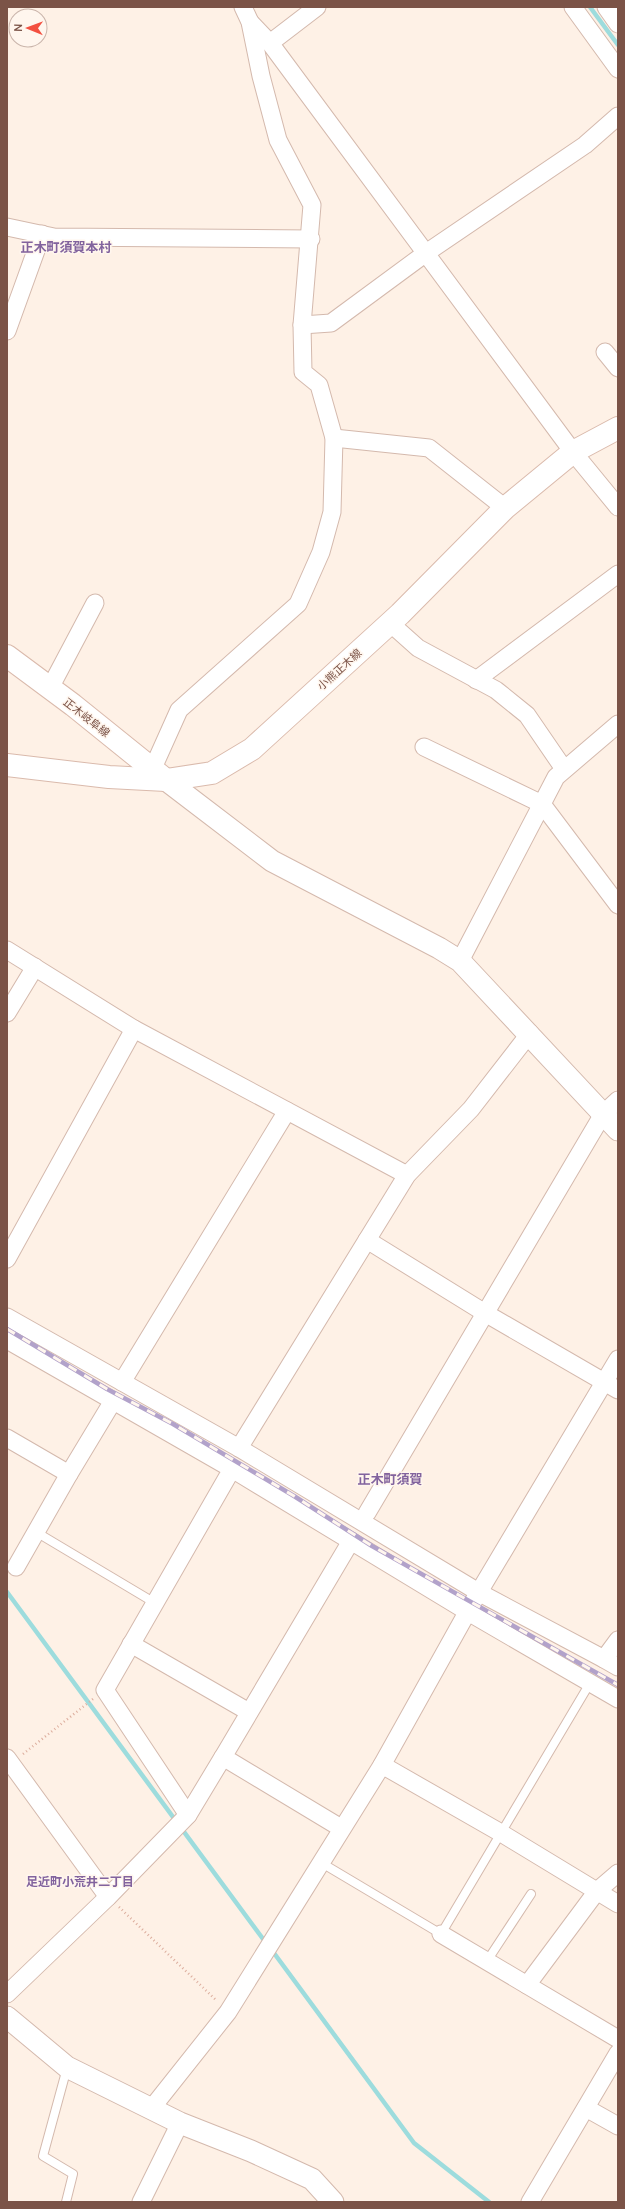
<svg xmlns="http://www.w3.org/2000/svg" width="625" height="2209" font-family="Manrope,'Noto Sans JP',sans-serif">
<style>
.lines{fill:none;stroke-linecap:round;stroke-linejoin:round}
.stream{stroke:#9ddcdd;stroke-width:4.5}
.service-casing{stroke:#d4b9ad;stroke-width:10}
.minor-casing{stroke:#d4b9ad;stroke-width:19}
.tertiary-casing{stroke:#d4b9ad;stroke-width:23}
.secondary-casing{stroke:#dabaac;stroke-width:24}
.path{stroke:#dcad9d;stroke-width:2.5;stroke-dasharray:1 3;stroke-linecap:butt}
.service{stroke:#fff;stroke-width:8}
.minor{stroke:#fff;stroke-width:17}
.tertiary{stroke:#fff;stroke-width:21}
.secondary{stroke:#fff;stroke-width:22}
.rail-casing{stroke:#b2a2ca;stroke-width:4.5}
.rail{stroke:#fff6ee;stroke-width:3;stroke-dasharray:9;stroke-linecap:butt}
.labels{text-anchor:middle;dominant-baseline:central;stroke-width:3;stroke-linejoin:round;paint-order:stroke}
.street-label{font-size:11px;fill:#7b5347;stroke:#fff6ee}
.neighbourhood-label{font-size:12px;font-weight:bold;fill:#82639e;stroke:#fff6ee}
.quarter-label{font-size:13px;font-weight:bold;fill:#82639e;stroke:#fff6ee}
</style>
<rect width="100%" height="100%" fill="#fef1e6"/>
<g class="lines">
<g class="stream">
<polyline points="590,7 618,45"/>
<polyline points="7,1592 266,1943"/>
<polyline points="271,1949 414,2143 489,2202"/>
</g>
<defs>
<g id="service">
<polyline points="36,1532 155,1603"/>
<polyline points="320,1862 441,1934 590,1683"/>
<polyline points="487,1961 531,1894"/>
<polyline points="66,2202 73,2174 43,2156 67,2068"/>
</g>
<g id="minor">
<polyline points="573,7 618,69"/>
<polyline points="606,7 618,24"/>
<polyline points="250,22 270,43 573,452 618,507"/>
<polyline points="270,43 317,7"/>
<polyline points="7,227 54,237 311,239"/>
<polyline points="302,325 331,323 426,253 585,145 618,116"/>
<polyline points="7,331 42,234"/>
<polyline points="605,352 618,368"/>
<polyline points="334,438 429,448 505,508"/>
<polyline points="390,623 418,648 496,690 527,715 564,769"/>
<polyline points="476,680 618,574"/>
<polyline points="50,688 95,603"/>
<polyline points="424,747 542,804 618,905"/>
<polyline points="153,768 179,710 298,604 321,552 332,512 334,438 319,385 303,372 302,325 312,205 278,140 261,76 250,22 243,7"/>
<polyline points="7,950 134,1029 407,1175"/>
<polyline points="460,961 556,777 618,724"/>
<polyline points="7,1013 35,967"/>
<polyline points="530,1033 471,1109 407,1175 239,1448 480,1593 604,1659"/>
<polyline points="367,1240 485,1313 618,1390"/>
<polyline points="7,1259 134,1029"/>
<polyline points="7,1317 239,1448"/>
<polyline points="7,1340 232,1469 105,1690 188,1815"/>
<polyline points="122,1382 287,1111"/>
<polyline points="7,1438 69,1474 113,1401"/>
<polyline points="232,1469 468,1612 618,1699"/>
<polyline points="367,1513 603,1114 618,1100"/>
<polyline points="16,1567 69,1474"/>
<polyline points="618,1640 604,1659 618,1667"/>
<polyline points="131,1644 249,1712"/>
<polyline points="7,1758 108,1897"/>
<polyline points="382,1765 501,1833 618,1904"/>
<polyline points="341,1828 223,1757 351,1541"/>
<polyline points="441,1934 618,2039"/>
<polyline points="527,1985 597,1891 618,1873"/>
<polyline points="7,1994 108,1897 188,1815 223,1757"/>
<polyline points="586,2108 618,2126"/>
<polyline points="151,2109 228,2012 382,1765 473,1602 618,1359"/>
<polyline points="141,2202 180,2123"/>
<polyline points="530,2202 618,2053"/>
</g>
<g id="tertiary">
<polyline points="166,780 272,861 439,948 460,961 618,1130"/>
<polyline points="7,2017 67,2067 180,2123 251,2151 312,2179 333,2202"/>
</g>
<g id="secondary">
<polyline points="7,656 73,705 166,780"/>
<polyline points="7,765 109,777 166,780 212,773 252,749 400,614 505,508 573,452 618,428"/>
</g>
</defs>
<use href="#service" class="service-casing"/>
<use href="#minor" class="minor-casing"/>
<use href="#tertiary" class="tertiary-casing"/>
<use href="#secondary" class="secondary-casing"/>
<g class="path">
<polyline points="23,1754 93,1699"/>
<polyline points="119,1907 216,2000"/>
</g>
<use href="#service" class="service"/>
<use href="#minor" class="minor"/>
<use href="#tertiary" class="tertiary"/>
<use href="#secondary" class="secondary"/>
<defs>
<polyline id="rail" points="7,1329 107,1389 173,1424 294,1496 372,1546 618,1685"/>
</defs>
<use href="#rail" class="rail-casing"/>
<use href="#rail" class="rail"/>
</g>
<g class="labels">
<g class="street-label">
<text transform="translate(339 669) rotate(-42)">小熊正木線</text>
<text transform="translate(87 717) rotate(38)">正木岐阜線</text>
</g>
<g class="neighbourhood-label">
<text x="80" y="1881">足近町小荒井二丁目</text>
</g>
<g class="quarter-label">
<text x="66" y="247">正木町須賀本村</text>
<text x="390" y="1479">正木町須賀</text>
</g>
</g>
<rect width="625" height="2209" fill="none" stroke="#7b5347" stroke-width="16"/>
<g transform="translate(28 28) rotate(271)"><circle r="19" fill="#fff6ee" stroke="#cab5ab"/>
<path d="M0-3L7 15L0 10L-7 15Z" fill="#f35040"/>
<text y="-6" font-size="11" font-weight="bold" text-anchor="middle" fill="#7b5347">N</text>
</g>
</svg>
